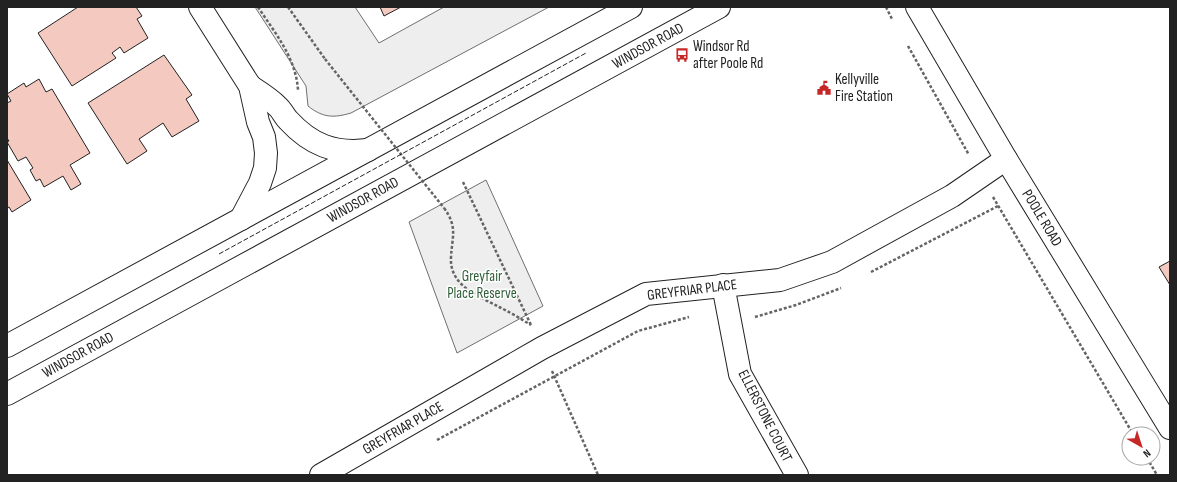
<svg xmlns="http://www.w3.org/2000/svg" width="1177" height="482" font-family="'Sofia Sans Condensed',sans-serif">
<style>
.green{fill:#eee;stroke:#6f6f6f}
.building{fill:#f3c9c0;stroke:#222}
.lines{fill:none;stroke-linecap:round;stroke-linejoin:round}
.street-casing{stroke:#222;stroke-width:24}
.secondary-casing{stroke:#222;stroke-width:24}
.primary-casing{stroke:#222;stroke-width:24}
.path{stroke:#646464;stroke-width:2.5;stroke-dasharray:3 2;stroke-linecap:butt}
.street{stroke:#fff;stroke-width:22}
.secondary{stroke:#fff;stroke-width:22}
.primary{stroke:#fff;stroke-width:22}
.path-bridge{stroke:#646464;stroke-width:2.5;stroke-dasharray:3 2;stroke-linecap:butt}
.fence{stroke:#222;stroke-width:1;stroke-dasharray:5 2;stroke-linecap:butt}
.labels{text-anchor:middle;dominant-baseline:central;stroke-width:3;stroke-linejoin:round;paint-order:stroke}
.street-label{font-size:15px;fill:#222;stroke:#fff}
.poi-label{font-size:15px;fill:#222;stroke:#fff;text-anchor:start}
.park-label{font-size:15px;fill:#2f5e38;stroke:#fff}
</style>
<rect width="100%" height="100%" fill="#fff"/>
<g class="green">
<path d="M255,7H355L379,43L444,7H549L351,113C334,118 323,118 308,106L306,86Z"/>
<polygon points="486,180 543,306 457,353 409,222"/>
</g>
<g class="building">
<polygon points="78,7 136,7 142,16 137,19 148,38 124,53 120,47 112,53 116,58 72,86 38,33"/>
<polygon points="380,7 401,7 384,16"/>
<polygon points="164,55 192,95 186,99 199,121 172,137 163,123 139,139 147,151 127,164 88,103"/>
<polygon points="39,79 46,92 52,89 90,153 70,165 81,184 71,190 63,176 44,187 40,179 36,181 30,170 33,168 26,157 18,161 7,142 9,141 7,138 7,103 11,101 7,94 24,83 26,87"/>
<polygon points="7,160 31,200 12,212 9,207 7,208"/>
<polygon points="1170,261 1170,285 1159,267"/>
</g>
<g class="lines">
<defs>
<g id="street">
<polyline points="917,7 1006,159 1170,428"/>
<polyline points="723,285 740,374 797,475"/>
<polyline points="321,475 542,348 646,294 780,280 832,262 952,196 1006,159"/>
</g>
<g id="secondary">
<polyline points="200,7 250,86 258,122 264,137 266,153 265,168 260,183 241,219"/>
<path d="M250,86C259,92 269,98 277,106C282,110 284,116 288,120C311,145 334,154 368,150"/>
</g>
<g id="primary">
<polyline points="7,346 631,7"/>
<polyline points="7,394 719,7"/>
</g>
</defs>
<use href="#street" class="street-casing"/>
<use href="#secondary" class="secondary-casing"/>
<use href="#primary" class="primary-casing"/>
<g class="path">
<path d="M258,7C275,33 296,58 298,90"/>
<polyline points="288,7 325,59"/>
<polyline points="886,7 892,19"/>
<polyline points="908,46 969,155"/>
<polyline points="463,182 531,325"/>
<polyline points="993,197 1133,434"/>
<path d="M444,208C458,227 452,237 451,257C449,286 479,296 499,307C510,312 521,319 531,325"/>
<polyline points="871,272 998,206"/>
<polyline points="755,317 796,305 841,288"/>
<polyline points="552,371 598,475"/>
<polyline points="437,440 638,331 689,317"/>
<polyline points="1147,458 1157,475"/>
</g>
<use href="#street" class="street"/>
<use href="#secondary" class="secondary"/>
<use href="#primary" class="primary"/>
<polyline class="path-bridge" points="325,59 444,208"/>
<polyline class="fence" points="219,254 586,53"/>
</g>
<defs>
<symbol id="bus-bare" viewBox="-9 -9 18 18"><path d="M-5-6H5V4H4V6H2V4H-2V6H-4V4H-5ZM-3.5-4V0h7V-4ZM-3.5 1.2v1.5H-2V1.2ZM2 1.2v1.5H3.5V1.2Z" fill="#c62828" stroke="#fff" stroke-width="2.5" paint-order="stroke"/></symbol>
<symbol id="civic-bare" viewBox="-9 -9 18 18"><path d="M-.6-6.5H3V-4.5H.6V-3L4-1V1h2V6H-6V1h2V-1L-.6-3ZM-1.2 2.5V6h2.4V2.5Z" fill="#c62828" stroke="#fff" stroke-width="2.5" paint-order="stroke"/></symbol>
</defs>
<g fill-rule="evenodd">
<use href="#bus-bare" x="672" y="45" width="20" height="20"/>
<use href="#civic-bare" x="814" y="78" width="20" height="20"/>
</g>
<g class="labels">
<g class="street-label">
<text transform="translate(648 46) rotate(-29)">WINDSOR ROAD</text>
<text transform="translate(363 200) rotate(-29)">WINDSOR ROAD</text>
<text transform="translate(1042 218) rotate(59)">POOLE ROAD</text>
<text transform="translate(692 290) rotate(-7)">GREYFRIAR PLACE</text>
<text transform="translate(78 355) rotate(-29)">WINDSOR ROAD</text>
<text transform="translate(765 416) rotate(63)">ELLERSTONE COURT</text>
<text transform="translate(403 428) rotate(-30)">GREYFRIAR PLACE</text>
</g>
<g class="poi-label">
<text x="693" y="46">Windsor Rd<tspan x="693" dy="17">after Poole Rd</tspan></text>
<text x="835" y="79">Kellyville<tspan x="835" dy="17">Fire Station</tspan></text>
</g>
<g class="park-label">
<text x="482" y="276">Greyfair<tspan x="482" dy="17">Place Reserve</tspan></text>
</g>
</g>
<rect width="1177" height="482" fill="none" stroke="#222222" stroke-width="16"/>
<g transform="translate(1141 446) rotate(141)"><circle r="19" fill="#ffffff" stroke="#a7a7a7"/>
<path d="M0-3L7 15L0 10L-7 15Z" fill="#c62828"/>
<text y="-6" font-size="11" font-weight="bold" text-anchor="middle" fill="#222222">N</text>
</g>
</svg>
